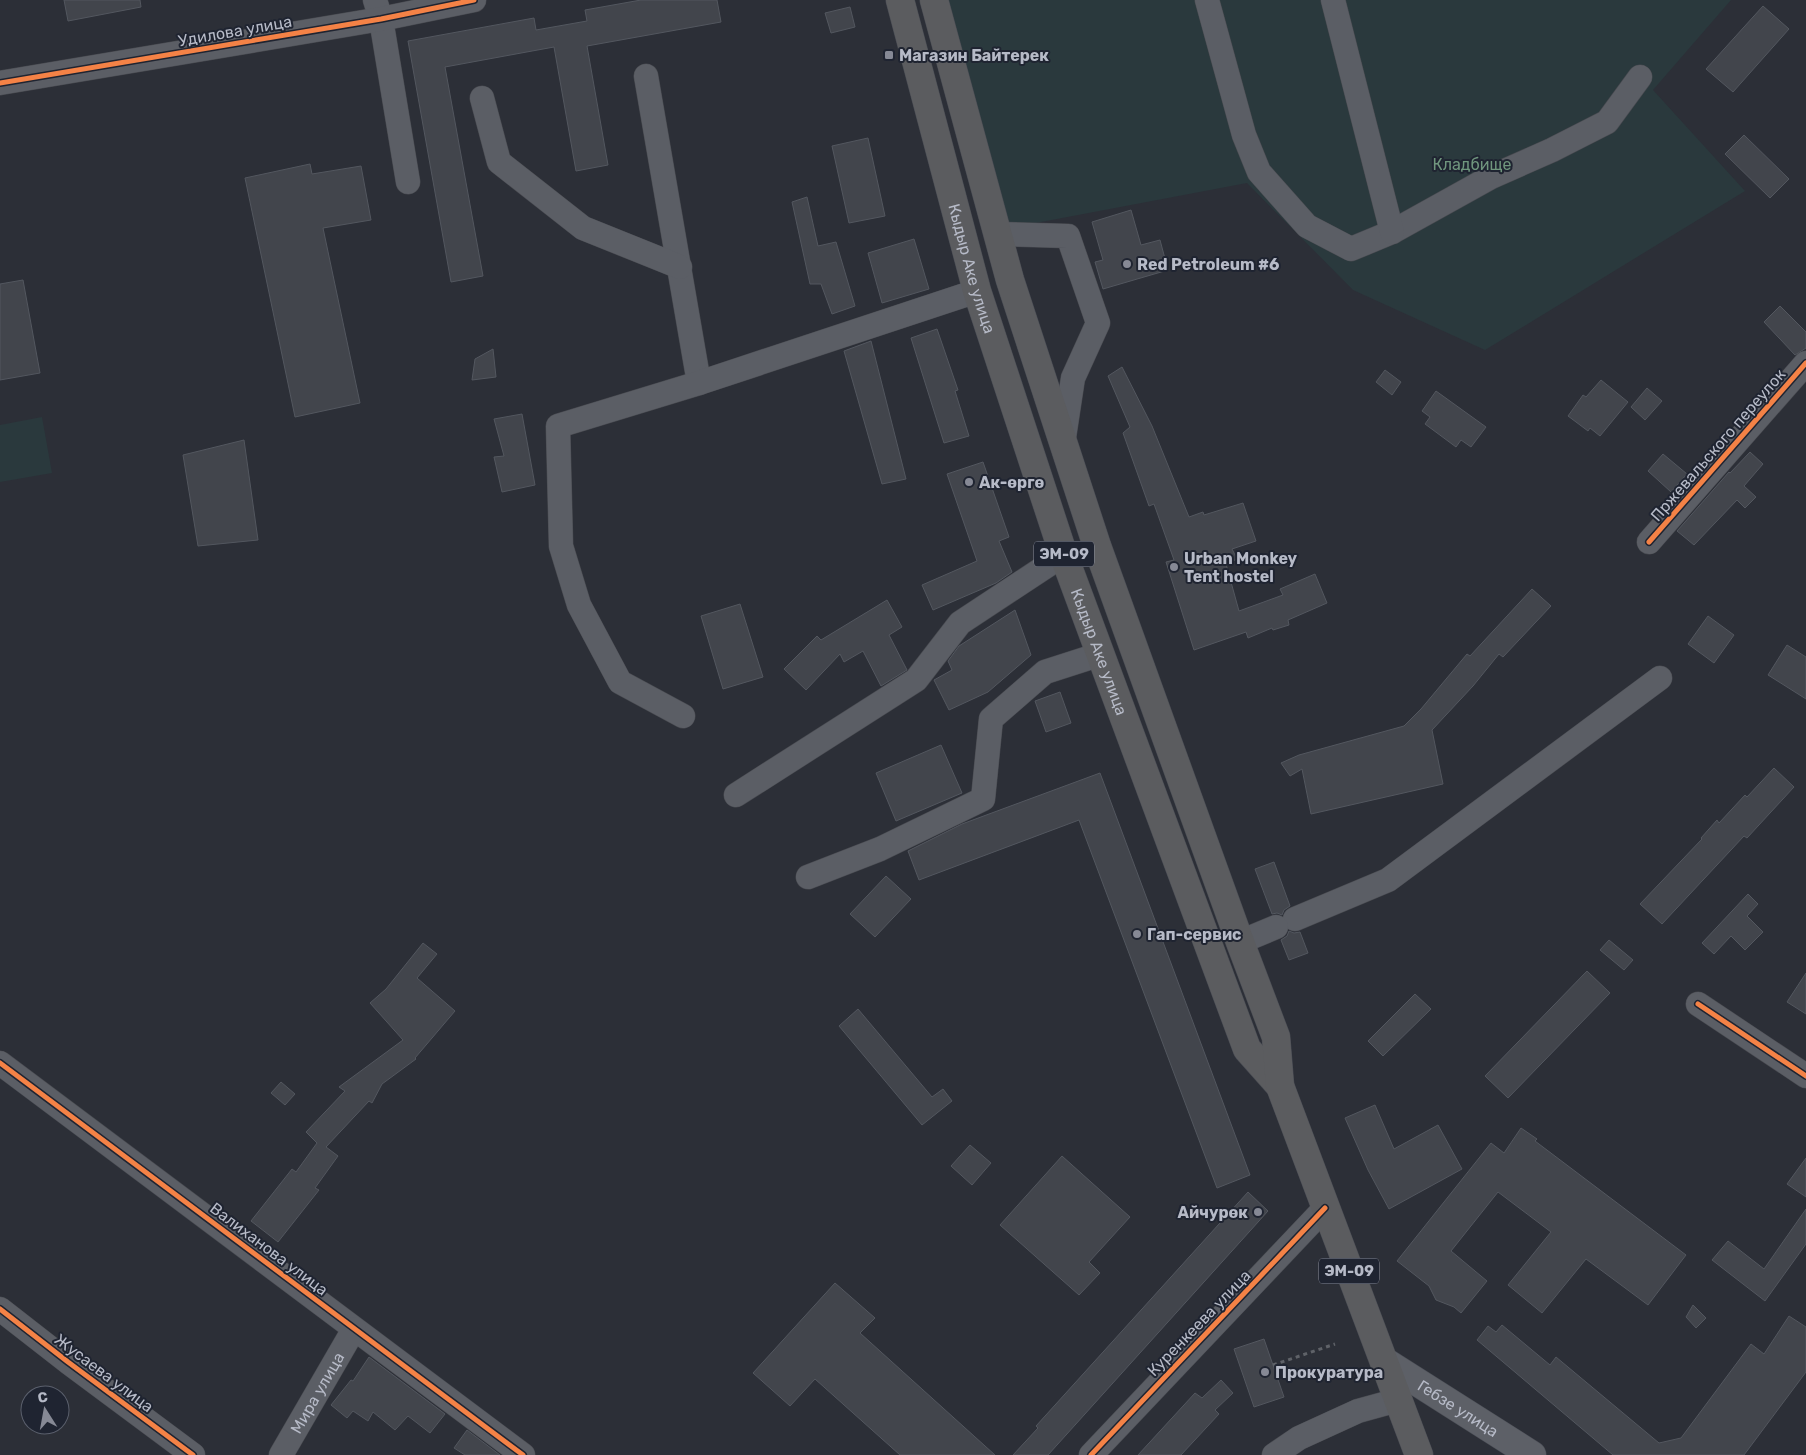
<svg xmlns="http://www.w3.org/2000/svg" width="1806" height="1455" font-family="Rubik,sans-serif">
<style>
.green{fill:#2a393d}
.building{fill:#42454c;stroke:#53575f}
.lines{fill:none;stroke-linecap:round;stroke-linejoin:round}
.minor-casing{stroke:#484a50;stroke-width:25}
.major-casing{stroke:#494c54;stroke-width:29}
.highway-casing{stroke:#484b53;stroke-width:29}
.path{stroke:#5f6268;stroke-width:3;stroke-dasharray:4 4;stroke-linecap:butt}
.minor{stroke:#5b5e65;stroke-width:24}
.major{stroke:#5d6067;stroke-width:28}
.highway{stroke:#5b5c5f;stroke-width:28}
.cycleway-casing{stroke:#1f2431;stroke-width:8}
.cycleway{stroke:#f48246;stroke-width:5}
.poi-dot{fill:#868995;stroke:#1f2431;stroke-width:2}
.labels{text-anchor:middle;dominant-baseline:central;stroke-width:4;stroke-linejoin:round;paint-order:stroke}
.shield{fill:#1f2431;stroke:#898d9a;stroke-width:1}
.shield-label{font-size:15px;font-weight:bold;fill:#b6bac7}
.street-label{font-size:16px;fill:#b6bac7;stroke:#1f2431}
.poi-label{font-size:16px;font-weight:bold;fill:#b6bac7;stroke:#1f2431;text-anchor:start}
.park-label{font-size:16px;fill:#70967e;stroke:#1f2431}
</style>
<rect width="100%" height="100%" fill="#2c2f37"/>
<g class="green">
<polygon points="946,0 1731,0 1653,90 1745,191 1485,350 1353,290 1247,183 1009,228"/>
<polygon points="42,417 52,473 0,482 0,425"/>
</g>
<g class="building">
<polygon points="64,0 140,0 141,7 68,21"/>
<polygon points="641,0 717,0 721,22 587,46 608,165 576,171 554,47 445,67 483,276 451,282 408,41 534,18 536,30 587,21 585,10"/>
<polygon points="1763,6 1789,29 1733,92 1706,69"/>
<polygon points="850,7 855,27 831,33 825,13"/>
<polygon points="1744,135 1789,179 1770,198 1725,154"/>
<polygon points="868,138 885,216 849,223 832,146"/>
<polygon points="310,164 312,174 361,166 371,220 323,228 360,403 295,417 245,178"/>
<polygon points="807,197 818,246 836,242 855,306 832,314 821,284 810,284 792,202"/>
<polygon points="1131,210 1141,245 1160,240 1168,270 1103,289 1095,262 1103,260 1092,222"/>
<polygon points="914,239 929,289 882,303 868,253"/>
<polygon points="23,280 40,373 0,380 0,284"/>
<polygon points="1780,306 1806,332 1806,348 1795,355 1764,322"/>
<polygon points="937,329 958,390 955,391 969,436 944,443 911,338"/>
<polygon points="871,341 906,479 882,484 844,351"/>
<polygon points="493,349 496,377 472,380 475,359"/>
<polygon points="1122,367 1152,426 1189,517 1203,512 1204,515 1243,503 1256,541 1232,549 1237,559 1226,564 1239,611 1283,595 1280,589 1315,574 1327,603 1288,620 1289,625 1273,630 1272,628 1248,638 1246,632 1194,650 1166,562 1174,560 1154,504 1149,506 1123,433 1130,427 1108,376"/>
<polygon points="1385,370 1401,382 1392,395 1376,382"/>
<polygon points="1601,380 1628,402 1600,436 1590,428 1588,431 1568,416 1583,395 1586,397"/>
<polygon points="1647,388 1662,401 1645,420 1631,407"/>
<polygon points="1436,391 1486,427 1471,447 1461,440 1456,447 1425,424 1430,417 1422,411"/>
<polygon points="522,414 535,485 502,492 494,457 504,456 494,419"/>
<polygon points="244,440 258,540 198,546 183,455"/>
<polygon points="1750,452 1763,464 1744,486 1756,497 1745,508 1737,500 1694,545 1677,531 1729,472 1730,473"/>
<polygon points="1663,454 1687,474 1671,492 1648,471"/>
<polygon points="983,462 1009,537 999,541 1012,572 996,583 933,610 922,585 977,561 947,474"/>
<polygon points="1532,589 1551,606 1503,657 1499,654 1473,686 1432,730 1443,784 1311,814 1302,769 1290,776 1281,763 1299,755 1404,726 1421,709 1467,654 1470,656"/>
<polygon points="887,600 902,627 889,635 907,670 881,686 863,651 844,662 840,654 806,690 784,669 817,636 821,640"/>
<polygon points="740,604 763,677 723,689 701,616"/>
<polygon points="1015,610 1031,655 988,692 949,710 934,680 952,670 948,661 959,646"/>
<polygon points="1708,616 1734,635 1714,663 1688,644"/>
<polygon points="1787,645 1806,657 1806,699 1768,675"/>
<polygon points="1060,692 1071,723 1046,732 1035,701"/>
<polygon points="941,745 962,793 896,821 876,773"/>
<polygon points="1774,768 1794,787 1747,838 1744,836 1662,924 1640,904 1702,839 1701,838 1717,820 1719,823 1745,795 1747,797"/>
<polygon points="1100,773 1250,1175 1217,1188 1079,820 919,880 908,851 962,824"/>
<polygon points="1274,862 1290,906 1284,910 1282,915 1277,913 1272,914 1255,869"/>
<polygon points="886,876 911,899 875,937 850,914"/>
<polygon points="1748,894 1758,904 1747,916 1763,932 1745,950 1731,936 1714,954 1702,943"/>
<polygon points="1289,931 1294,933 1300,932 1308,953 1289,960 1281,940 1287,936"/>
<polygon points="1609,940 1633,960 1624,970 1600,950"/>
<polygon points="423,943 437,954 417,978 455,1011 415,1058 416,1059 382,1084 372,1103 369,1101 326,1147 338,1156 315,1188 319,1190 278,1242 251,1221 292,1169 296,1172 317,1143 306,1132 345,1091 339,1087 403,1040 370,1003 386,989"/>
<polygon points="1587,971 1610,993 1508,1098 1485,1076"/>
<polygon points="1806,973 1806,1014 1787,1002"/>
<polygon points="1415,994 1431,1009 1383,1056 1368,1041"/>
<polygon points="858,1009 932,1097 943,1089 952,1101 922,1125 839,1026"/>
<polygon points="281,1082 295,1094 285,1105 271,1093"/>
<polygon points="1375,1105 1394,1149 1438,1125 1462,1169 1389,1209 1368,1170 1345,1118"/>
<polygon points="1521,1128 1537,1139 1535,1141 1686,1255 1648,1305 1586,1259 1542,1313 1508,1285 1551,1232 1498,1192 1451,1251 1487,1281 1461,1313 1454,1307 1436,1300 1429,1286 1397,1261 1491,1143 1504,1153"/>
<polygon points="970,1145 991,1163 972,1185 951,1166"/>
<polygon points="1062,1156 1130,1217 1089,1262 1100,1273 1079,1295 1000,1225"/>
<polygon points="1806,1158 1806,1197 1787,1184"/>
<polygon points="1248,1192 1268,1211 1048,1455 1013,1455 1038,1428 1036,1426"/>
<polygon points="1806,1209 1806,1244 1765,1301 1712,1260 1728,1241 1764,1269"/>
<polygon points="835,1283 875,1318 860,1333 995,1455 900,1455 815,1379 790,1406 753,1373"/>
<polygon points="1693,1305 1706,1318 1696,1328 1686,1317"/>
<polygon points="1789,1316 1806,1327 1806,1372 1744,1455 1613,1455 1477,1340 1488,1326 1496,1332 1502,1325 1550,1365 1556,1357 1659,1443 1681,1438 1751,1344 1764,1354"/>
<polygon points="1264,1339 1284,1397 1254,1407 1234,1349"/>
<polygon points="369,1357 445,1414 430,1433 408,1416 395,1430 373,1412 368,1421 353,1411 347,1418 331,1405 351,1380 353,1381"/>
<polygon points="1221,1380 1233,1393 1215,1410 1219,1414 1181,1455 1138,1455 1195,1393 1202,1398"/>
<polygon points="467,1430 500,1455 465,1455 454,1448"/>
</g>
<g class="lines">
<defs>
<g id="minor">
<polyline points="375,0 381,19 408,182"/>
<polyline points="1207,0 1244,135 1259,172 1307,226 1351,249 1392,232 1491,177 1552,150 1607,122 1640,77"/>
<polyline points="1333,0 1392,232"/>
<polyline points="646,76 699,383"/>
<polyline points="0,83 381,19 474,0"/>
<polyline points="482,98 499,162 583,228 680,267"/>
<polyline points="997,234 1068,236 1098,323 1073,378 1063,444"/>
<polyline points="1649,542 1806,363"/>
<polyline points="683,716 620,682 579,605 561,546 558,426 699,383 977,291"/>
<polyline points="736,795 916,680 960,623 1057,559 1064,556"/>
<polyline points="808,877 880,849 983,799 991,719 1045,672 1101,654"/>
<polyline points="1295,919 1388,880 1660,678"/>
<polyline points="1240,942 1276,927"/>
<polyline points="1698,1004 1806,1076"/>
<polyline points="0,1063 523,1455"/>
<polyline points="0,1309 68,1362 193,1455"/>
<path id="s1" d="M281,1455L354,1329"/>
<polyline points="1091,1455 1325,1208"/>
<polyline points="1274,1455 1299,1438 1358,1411 1398,1400"/>
</g>
<g id="major">
<path id="s2" d="M1384,1361L1532,1455"/>
</g>
<g id="highway">
<path id="s3" d="M900,0L977,291L1064,556L1247,1049L1280,1086"/>
<polyline points="934,0 1010,280 1097,546 1240,942 1276,1037 1280,1086 1419,1455"/>
</g>
</defs>
<use href="#minor" class="minor-casing"/>
<use href="#major" class="major-casing"/>
<use href="#highway" class="highway-casing"/>
<polyline class="path" points="1273,1365 1335,1344"/>
<use href="#minor" class="minor"/>
<use href="#major" class="major"/>
<use href="#highway" class="highway"/>
<defs>
<g id="cycleway">
<polyline points="0,83 381,19 474,0"/>
<polyline points="1649,542 1806,363"/>
<polyline points="1698,1004 1806,1076"/>
<polyline points="0,1063 523,1455"/>
<polyline points="0,1309 68,1362 193,1455"/>
<polyline points="1091,1455 1325,1208"/>
</g>
</defs>
<use href="#cycleway" class="cycleway-casing"/>
<use href="#cycleway" class="cycleway"/>
</g>
<g class="poi-dot">
<rect x="884" y="50" width="10" height="10" rx="2.5"/>
<circle cx="1127" cy="264" r="5"/>
<circle cx="969" cy="482" r="5"/>
<circle cx="1174" cy="567" r="5"/>
<circle cx="1137" cy="934" r="5"/>
<circle cx="1258" cy="1212" r="5"/>
<circle cx="1265" cy="1372" r="5"/>
</g>
<g class="labels">
<g class="shield">
<rect x="1034" y="541.5" width="60" height="25" rx="4"/>
<rect x="1319" y="1258.5" width="60" height="25" rx="4"/>
</g>
<g class="shield-label">
<text x="1064" y="554">ЭМ-09</text>
<text x="1349" y="1271">ЭМ-09</text>
</g>
<g class="street-label">
<text transform="translate(235 31) rotate(-10)">Удилова улица</text>
<text stroke="none"><textPath href="#s3" startOffset="278">Кыдыр Аке улица</textPath></text>
<text transform="translate(1718 445) rotate(-49)">Пржевальского переулок</text>
<text stroke="none"><textPath href="#s3" startOffset="682">Кыдыр Аке улица</textPath></text>
<text transform="translate(269 1249) rotate(37)">Валиханова улица</text>
<text transform="translate(1199 1323) rotate(-46)">Куренкеева улица</text>
<text transform="translate(104 1373) rotate(37)">Жусаева улица</text>
<text stroke="none"><textPath href="#s1" startOffset="72">Мира улица</textPath></text>
<text stroke="none"><textPath href="#s2" startOffset="88">Гебзе улица</textPath></text>
</g>
<g class="poi-label">
<text x="899" y="55">Магазин Байтерек</text>
<text x="1137" y="264">Red Petroleum #6</text>
<text x="979" y="482">Ак-өргө</text>
<text x="1184" y="558">Urban Monkey<tspan x="1184" dy="18">Tent hostel</tspan></text>
<text x="1147" y="934">Гап-сервис</text>
<text x="1248" y="1212" text-anchor="end">Айчурөк</text>
<text x="1275" y="1372">Прокуратура</text>
</g>
<g class="park-label">
<text x="1472" y="164">Кладбище</text>
</g>
</g>
<g transform="translate(45 1410) rotate(349)"><circle r="24" fill="#1f2431" stroke="#5b606d"/>
<path d="M0-4L9 19L0 12L-9 19Z" fill="#868995"/>
<text y="-8" font-size="14" font-weight="bold" text-anchor="middle" fill="#b6bac7">С</text>
</g>
</svg>
